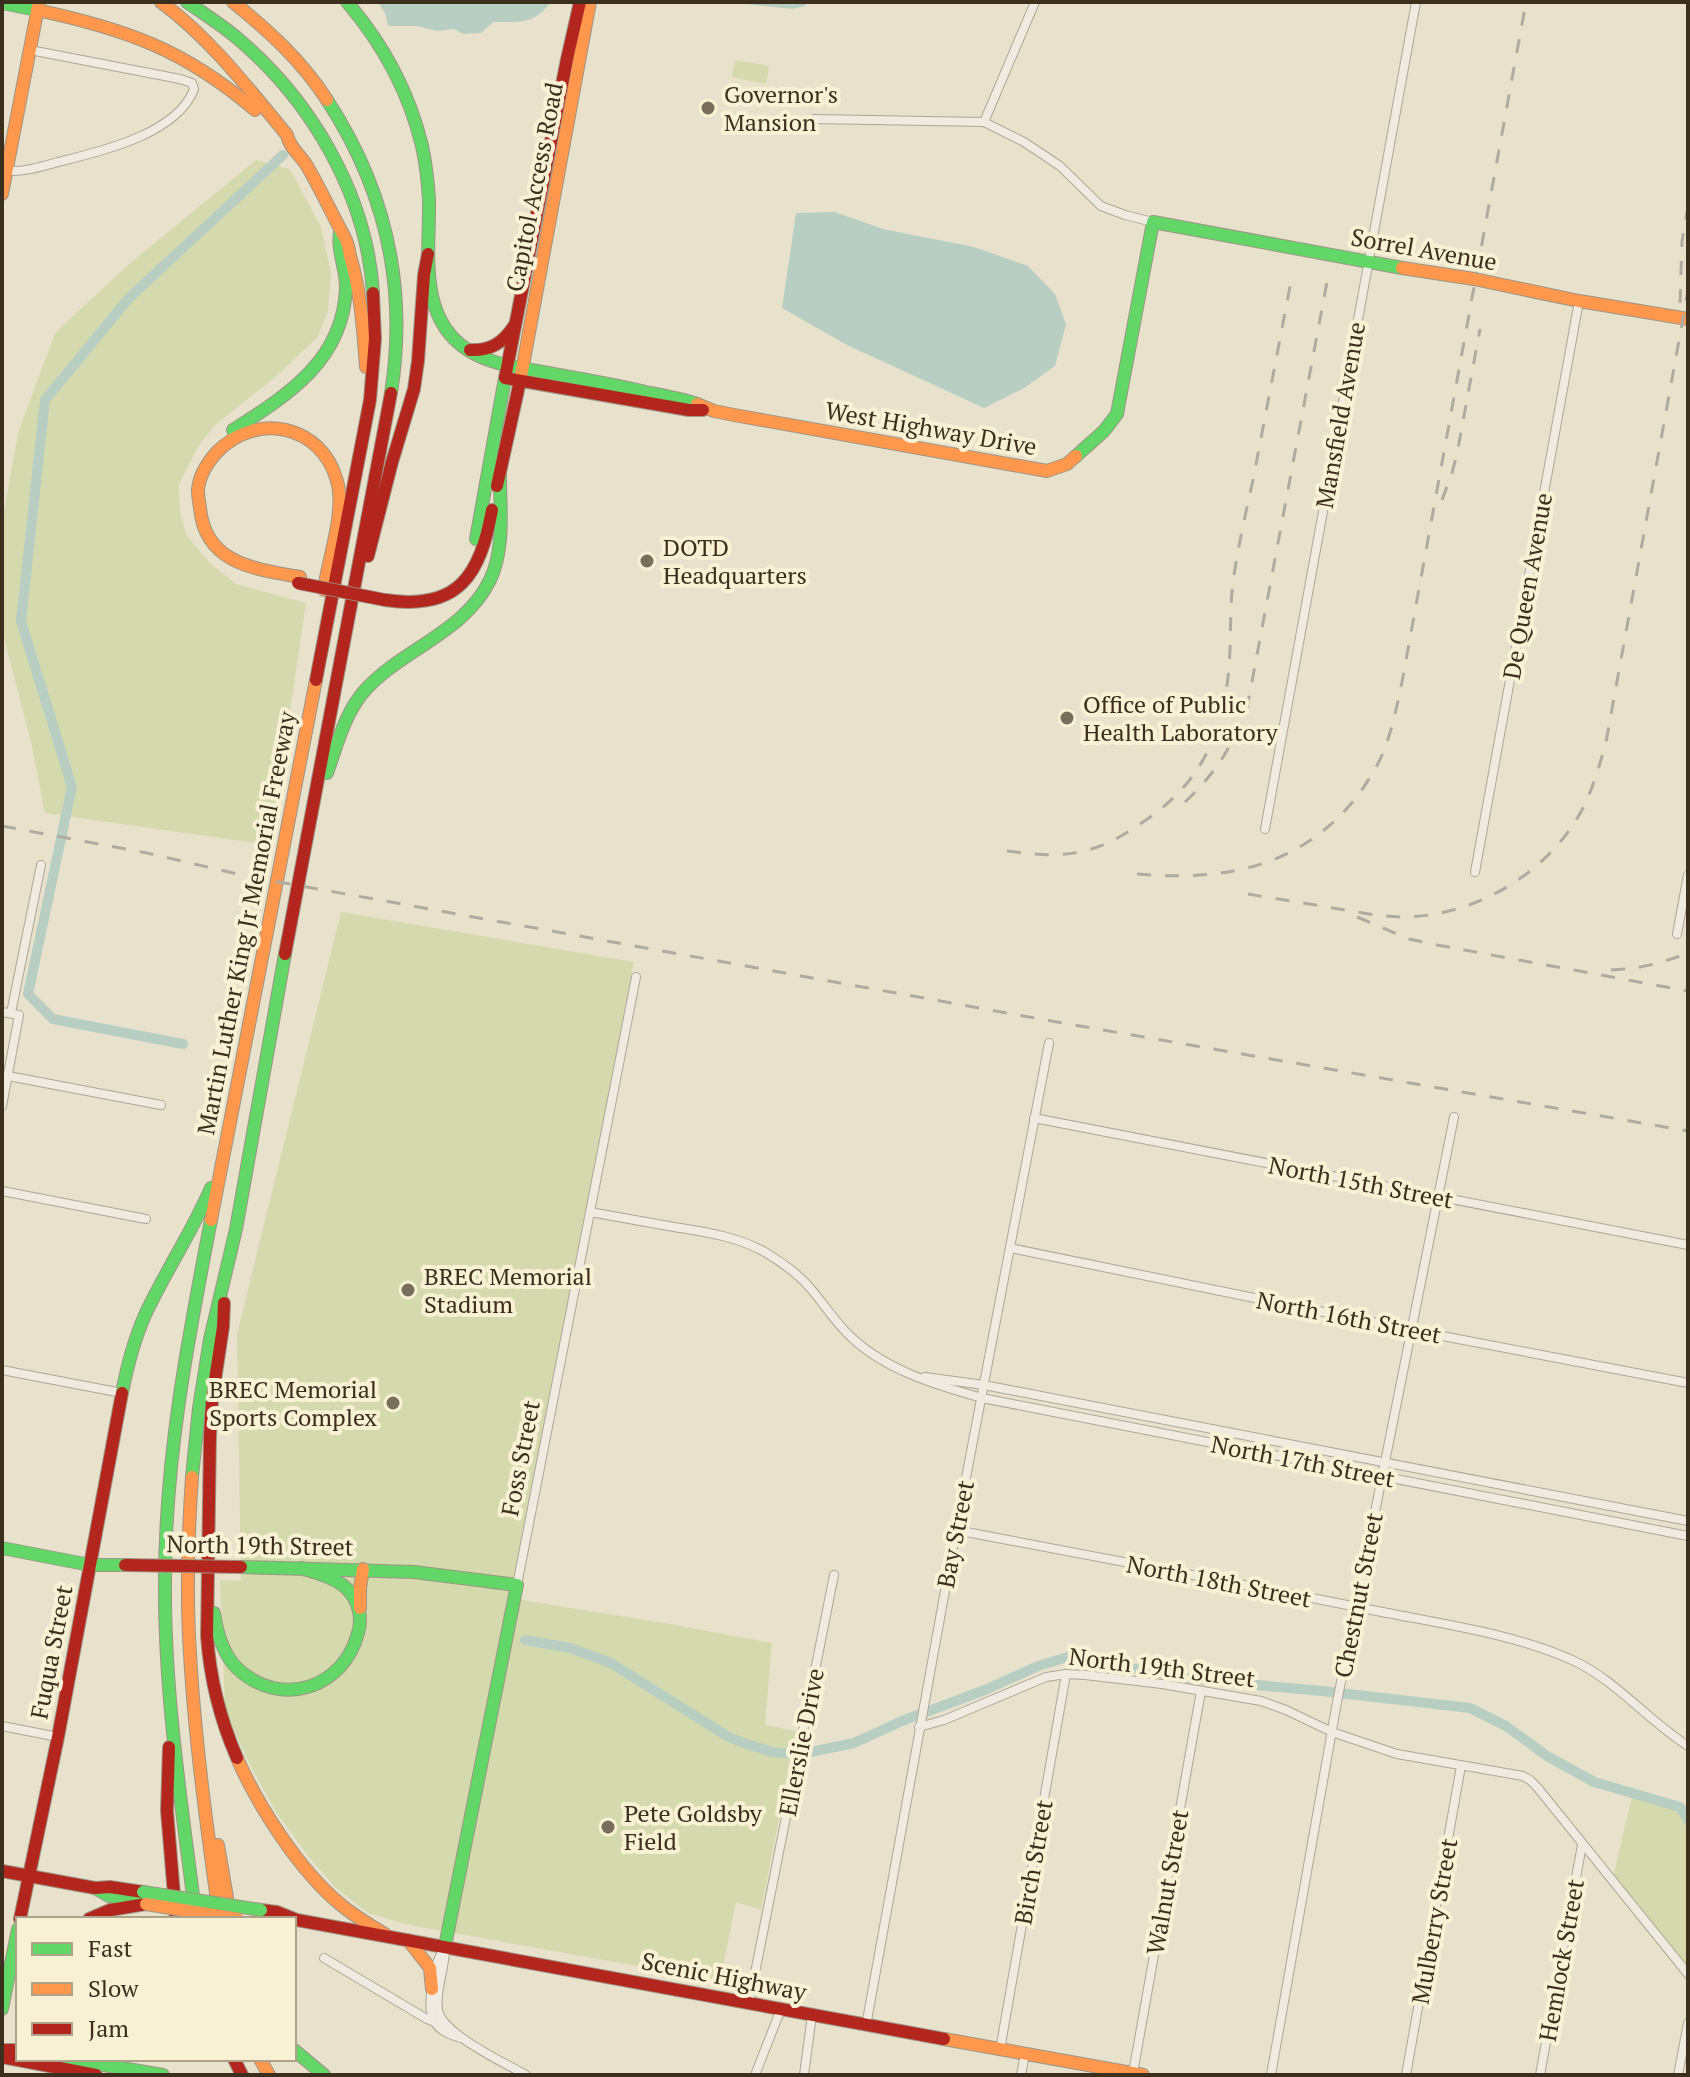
<svg xmlns="http://www.w3.org/2000/svg" width="1690" height="2077" font-family="'PT Serif',serif">
<style>
.green{fill:#d5d9ae}
.water{fill:#b9cec2}
.lines{fill:none;stroke-linecap:round;stroke-linejoin:round}
.canal{stroke:#b9cec2;stroke-width:10}
.street-casing{stroke:#ada696;stroke-width:10}
.fast-casing{stroke:#9d9686;stroke-width:14}
.slow-casing{stroke:#9d9686;stroke-width:14}
.jam-casing{stroke:#9d9686;stroke-width:14}
.street{stroke:#efebe0;stroke-width:8}
.fast{stroke:#63d668;stroke-width:12}
.slow{stroke:#ff974d;stroke-width:12}
.jam{stroke:#b3261e;stroke-width:12}
.rail{stroke:#afaba0;stroke-width:3;stroke-dasharray:14 14;stroke-linecap:butt}
.fast-bridge-casing{stroke:#9d9686;stroke-width:14;stroke-linecap:butt}
.slow-bridge-casing{stroke:#9d9686;stroke-width:14;stroke-linecap:butt}
.jam-bridge-casing{stroke:#9d9686;stroke-width:14;stroke-linecap:butt}
.fast-bridge{stroke:#63d668;stroke-width:12}
.slow-bridge{stroke:#ff974d;stroke-width:12}
.jam-bridge{stroke:#b3261e;stroke-width:12}
.poi-dot{fill:#796e5b;stroke:#f9f1d3;stroke-width:3}
.labels{text-anchor:middle;dominant-baseline:central;stroke-width:8;stroke-linejoin:round;paint-order:stroke}
.poi-label{font-size:24px;fill:#3d2f1d;stroke:#f9f1d3;text-anchor:start}
.street-label{font-size:24px;fill:#3d2f1d;stroke:#f9f1d3}
</style>
<rect width="100%" height="100%" fill="#e8e2cd"/>
<g class="green">
<polygon points="735,60 769,66 766,84 732,77"/>
<polygon points="256,160 290,169 321,227 331,273 328,311 317,338 273,379 215,425 198,447 179,484 180,512 186,535 210,563 236,584 306,603 270,845 45,813 31,742 3,634 2,522 18,433 55,333 129,264"/>
<polygon points="341,912 634,962 510,1598 669,1624 772,1643 765,1725 796,1731 761,1910 736,1902 720,1981 405,1924 368,1913 335,1887 308,1856 276,1812 248,1761 225,1710 220,1580 241,1581 237,1334"/>
<polygon points="1633,1792 1680,1807 1688,1821 1688,1974 1612,1882"/>
</g>
<g class="water">
<path d="M378,2H551C533,25 520,22 493,22L481,33L463,34L454,29L438,31L416,26H388L386,15Z"/>
<polygon points="687,2 806,2 805,6 793,9 736,3"/>
<polygon points="835,212 883,229 974,247 1028,266 1055,294 1066,324 1055,366 1024,388 984,408 847,345 782,308 796,213"/>
</g>
<g class="lines">
<g class="canal">
<polyline points="183,1044 53,1019 28,994 72,787 21,621 45,400 129,298 283,155"/>
<polyline points="525,1640 570,1648 611,1663 727,1736 743,1743 772,1752 783,1753 811,1752 854,1743 902,1721 985,1690 1038,1666 1068,1657 1192,1679 1322,1691 1470,1708 1506,1726 1547,1756 1594,1782 1680,1807 1688,1820"/>
</g>
<defs>
<g id="street">
<polyline points="814,119 984,122 1024,142 1060,166 1101,206 1125,215 1153,222"/>
<polyline points="984,122 1035,2"/>
<path d="M7,171C25,172 44,166 62,161C103,151 178,133 194,89L192,83L180,79L30,50"/>
<polyline points="1265,829 1416,2"/>
<polyline points="1475,872 1579,301"/>
<polyline points="1677,934 1688,875"/>
<polyline points="2,1012 19,1015 2,1106"/>
<polyline points="11,1013 41,865"/>
<polyline points="8,1076 161,1105"/>
<polyline points="1034,1118 1688,1245"/>
<polyline points="2,1191 146,1219"/>
<path d="M590,1212C618,1217 646,1222 674,1227C705,1232 735,1236 763,1251C780,1261 798,1273 811,1289C824,1304 835,1322 850,1336C885,1370 936,1385 982,1398L1688,1536"/>
<polyline points="1010,1248 1411,1330 1688,1383"/>
<polyline points="2,1370 122,1393"/>
<polyline points="925,1377 984,1385 1688,1521"/>
<path d="M956,1530C1095,1557 1234,1582 1372,1610C1436,1623 1512,1633 1572,1660C1616,1680 1647,1720 1688,1746"/>
<polyline points="517,1585 636,977"/>
<polyline points="2,1726 58,1737"/>
<polyline points="919,1727 944,1720 1046,1677 1066,1674 1085,1675 1162,1684 1261,1701 1286,1710 1332,1732 1397,1754 1523,1776 1530,1780 1537,1787 1688,1974"/>
<path d="M445,1946C446,1967 435,1988 438,2009C440,2033 505,2063 526,2075"/>
<path d="M445,1947C438,1957 436,1966 434,1977C428,2008 425,2029 461,2038"/>
<polyline points="324,1958 427,2019 445,2026"/>
<polyline points="749,2003 834,1575"/>
<polyline points="866,2026 956,1530 1049,1043"/>
<polyline points="1000,2050 1066,1674"/>
<polyline points="1133,2073 1201,1691"/>
<polyline points="755,2075 781,2009"/>
<polyline points="804,2075 812,2015"/>
<polyline points="1021,2075 1025,2054"/>
<polyline points="1271,2075 1337,1702 1454,1117"/>
<polyline points="1406,2075 1461,1766"/>
<polyline points="1540,2075 1582,1845"/>
<polyline points="1678,2075 1688,2023"/>
</g>
<g id="fast">
<path d="M187,2C204,14 222,25 237,38C311,100 367,195 373,293"/>
<path d="M347,2C383,44 409,92 422,146C426,164 428,182 429,200C430,251 417,318 468,350C488,363 514,367 537,371C575,378 613,384 650,393C666,396 682,399 697,404"/>
<polyline points="2,3 37,10"/>
<path d="M327,100C386,190 408,286 391,393"/>
<path d="M233,430C288,395 344,360 346,287C346,268 337,251 340,232"/>
<polyline points="1076,456 1104,431 1117,414 1153,222 1402,268"/>
<polyline points="476,539 505,378"/>
<path d="M327,773C337,745 345,712 366,689C403,649 465,632 490,580C505,549 500,509 500,476"/>
<path d="M122,1393C127,1367 134,1340 145,1315C165,1272 192,1232 211,1188"/>
<polyline points="192,1477 199,1408 210,1339 236,1229 285,954"/>
<polyline points="2,1548 90,1565 125,1565"/>
<polyline points="241,1567 414,1572 517,1585 445,1946"/>
<path d="M214,1613C217,1633 223,1655 238,1669C281,1709 344,1688 358,1633C363,1617 358,1599 346,1588C334,1577 316,1573 301,1568"/>
<polyline points="95,1888 109,1896 141,1903"/>
<path d="M196,1919C182,1807 164,1694 165,1581C165,1458 188,1339 211,1220"/>
<polyline points="2,2009 18,1929"/>
<polyline points="294,2050 324,2075"/>
<polyline points="68,2059 163,2075"/>
</g>
<g id="slow">
<path d="M161,2C211,39 248,88 287,135C289,147 301,156 307,166C321,190 332,214 345,238C348,243 349,250 350,256C361,292 363,329 366,367"/>
<path d="M233,2C269,31 302,61 327,100"/>
<path d="M37,10C126,29 185,50 255,110"/>
<polyline points="2,194 39,2"/>
<polyline points="1402,268 1474,279 1579,301 1688,319"/>
<polyline points="521,376 590,2"/>
<polyline points="697,404 714,411 734,415 1047,471 1067,464 1076,456"/>
<path d="M300,577C255,569 205,564 200,508C199,502 198,495 198,490C199,476 208,462 217,452C257,411 322,425 337,481C346,512 328,558 324,590"/>
<polyline points="211,1220 316,680"/>
<path d="M192,1477C188,1536 186,1595 190,1654C195,1741 207,1828 219,1915"/>
<polyline points="360,1608 360,1588 363,1569"/>
<path d="M237,1758C258,1806 299,1870 340,1904C354,1916 370,1925 386,1935"/>
<polyline points="218,1845 230,1915"/>
<polyline points="408,1940 430,1968 432,1989"/>
<polyline points="944,2039 1143,2075"/>
<polyline points="260,2059 269,2075"/>
</g>
<g id="jam">
<polyline points="580,2 567,59 505,378 689,410 703,410"/>
<path d="M470,350C490,351 503,343 514,326"/>
<polyline points="497,486 520,381"/>
<polyline points="368,556 392,462 414,389 418,361 424,275 428,254"/>
<path d="M385,600C459,611 480,575 492,510"/>
<polyline points="316,680 370,400 375,339 373,293"/>
<polyline points="285,954 391,393"/>
<path d="M224,1303L223,1327L212,1400L210,1435L207,1636C210,1679 220,1719 237,1758"/>
<polyline points="169,1747 167,1811 176,1919"/>
<polyline points="2,1871 95,1888 110,1887 143,1892"/>
<polyline points="261,1910 277,1912 297,1920 944,2039"/>
<polyline points="20,1919 58,1737 122,1393"/>
<polyline points="89,1919 110,1910 146,1904"/>
<polyline points="2,2050 18,2050"/>
<polyline points="2,2057 96,2075"/>
<polyline points="234,2059 242,2075"/>
</g>
</defs>
<use href="#street" class="street-casing"/>
<use href="#fast" class="fast-casing"/>
<use href="#slow" class="slow-casing"/>
<use href="#jam" class="jam-casing"/>
<use href="#street" class="street"/>
<use href="#fast" class="fast"/>
<use href="#slow" class="slow"/>
<use href="#jam" class="jam"/>
<g class="rail">
<polyline points="1680,303 1682,241 1688,207"/>
<polyline points="1442,500 1452,473 1457,454 1480,329"/>
<path d="M1185,802C1215,774 1232,747 1247,708L1327,282"/>
<polyline points="2,826 147,853 246,876 1057,1022 1688,1131"/>
<path d="M1007,851C1031,854 1056,857 1080,852C1103,847 1121,837 1140,824C1191,791 1216,751 1226,691C1233,653 1228,613 1234,575C1239,543 1246,511 1253,480C1266,412 1279,344 1292,276"/>
<path d="M1137,874C1219,881 1293,870 1350,805C1363,790 1375,771 1383,753C1392,730 1397,706 1402,682L1526,2"/>
<path d="M1248,894C1276,899 1305,903 1333,908C1357,912 1381,917 1406,917C1479,915 1551,871 1584,806C1594,785 1600,764 1606,742L1688,291"/>
<polyline points="1357,917 1409,939 1437,945 1688,991"/>
<path d="M1611,970C1639,969 1662,963 1688,953"/>
</g>
<defs>
<polyline id="fast-bridge" points="143,1892 261,1910"/>
<polyline id="slow-bridge" points="146,1904 238,1919"/>
<g id="jam-bridge">
<polyline points="298,583 385,600"/>
<polyline points="125,1565 241,1567"/>
</g>
</defs>
<use href="#fast-bridge" class="fast-bridge-casing"/>
<use href="#slow-bridge" class="slow-bridge-casing"/>
<use href="#jam-bridge" class="jam-bridge-casing"/>
<use href="#fast-bridge" class="fast-bridge"/>
<use href="#slow-bridge" class="slow-bridge"/>
<use href="#jam-bridge" class="jam-bridge"/>
</g>
<g class="poi-dot">
<circle cx="708" cy="108" r="8"/>
<circle cx="647" cy="561" r="8"/>
<circle cx="1067" cy="718" r="8"/>
<circle cx="408" cy="1290" r="8"/>
<circle cx="393" cy="1403" r="8"/>
<circle cx="608" cy="1827" r="8"/>
</g>
<g class="labels">
<g class="poi-label">
<text x="724" y="94">Governor's<tspan x="724" dy="28">Mansion</tspan></text>
<text x="663" y="547">DOTD<tspan x="663" dy="28">Headquarters</tspan></text>
<text x="1083" y="704">Office of Public<tspan x="1083" dy="28">Health Laboratory</tspan></text>
<text x="424" y="1276">BREC Memorial<tspan x="424" dy="28">Stadium</tspan></text>
<text x="377" y="1389" text-anchor="end">BREC Memorial<tspan x="377" dy="28">Sports Complex</tspan></text>
<text x="624" y="1813">Pete Goldsby<tspan x="624" dy="28">Field</tspan></text>
</g>
<g class="street-label">
<text transform="translate(534 187) rotate(-79)">Capitol Access Road</text>
<text transform="translate(1424 249) rotate(10)">Sorrel Avenue</text>
<text transform="translate(1340 415) rotate(-80)">Mansfield Avenue</text>
<text transform="translate(931 428) rotate(10)">West Highway Drive</text>
<text transform="translate(1527 586) rotate(-80)">De Queen Avenue</text>
<text transform="translate(246 923) rotate(-79)">Martin Luther King Jr Memorial Freeway</text>
<text transform="translate(1361 1182) rotate(11)">North 15th Street</text>
<text transform="translate(1349 1317) rotate(11)">North 16th Street</text>
<text transform="translate(520 1458) rotate(-79)">Foss Street</text>
<text transform="translate(1303 1461) rotate(11)">North 17th Street</text>
<text transform="translate(955 1534) rotate(-79)">Bay Street</text>
<text transform="translate(260 1545) rotate(1)">North 19th Street</text>
<text transform="translate(1219 1581) rotate(11)">North 18th Street</text>
<text transform="translate(1358 1595) rotate(-79)">Chestnut Street</text>
<text transform="translate(51 1652) rotate(-79)">Fuqua Street</text>
<text transform="translate(1162 1667) rotate(7)">North 19th Street</text>
<text transform="translate(801 1742) rotate(-79)">Ellerslie Drive</text>
<text transform="translate(1033 1862) rotate(-80)">Birch Street</text>
<text transform="translate(1167 1882) rotate(-80)">Walnut Street</text>
<text transform="translate(1434 1921) rotate(-80)">Mulberry Street</text>
<text transform="translate(1561 1960) rotate(-80)">Hemlock Street</text>
<text transform="translate(724 1976) rotate(11)">Scenic Highway</text>
</g>
</g>
<rect width="1690" height="2077" fill="none" stroke="#3d2f1d" stroke-width="8"/>
<rect x="16" y="1917" width="280" height="144" fill="#f9f1d3" stroke="#aea38a" stroke-width="2"/>
<rect x="32" y="1943" width="40" height="12" fill="#63d668" stroke="#aea38a" stroke-width="2"/>
<text x="88" y="1957" font-size="24" fill="#3d2f1d">Fast</text>
<rect x="32" y="1983" width="40" height="12" fill="#ff974d" stroke="#aea38a" stroke-width="2"/>
<text x="88" y="1997" font-size="24" fill="#3d2f1d">Slow</text>
<rect x="32" y="2023" width="40" height="12" fill="#b3261e" stroke="#aea38a" stroke-width="2"/>
<text x="88" y="2037" font-size="24" fill="#3d2f1d">Jam</text>
</svg>
